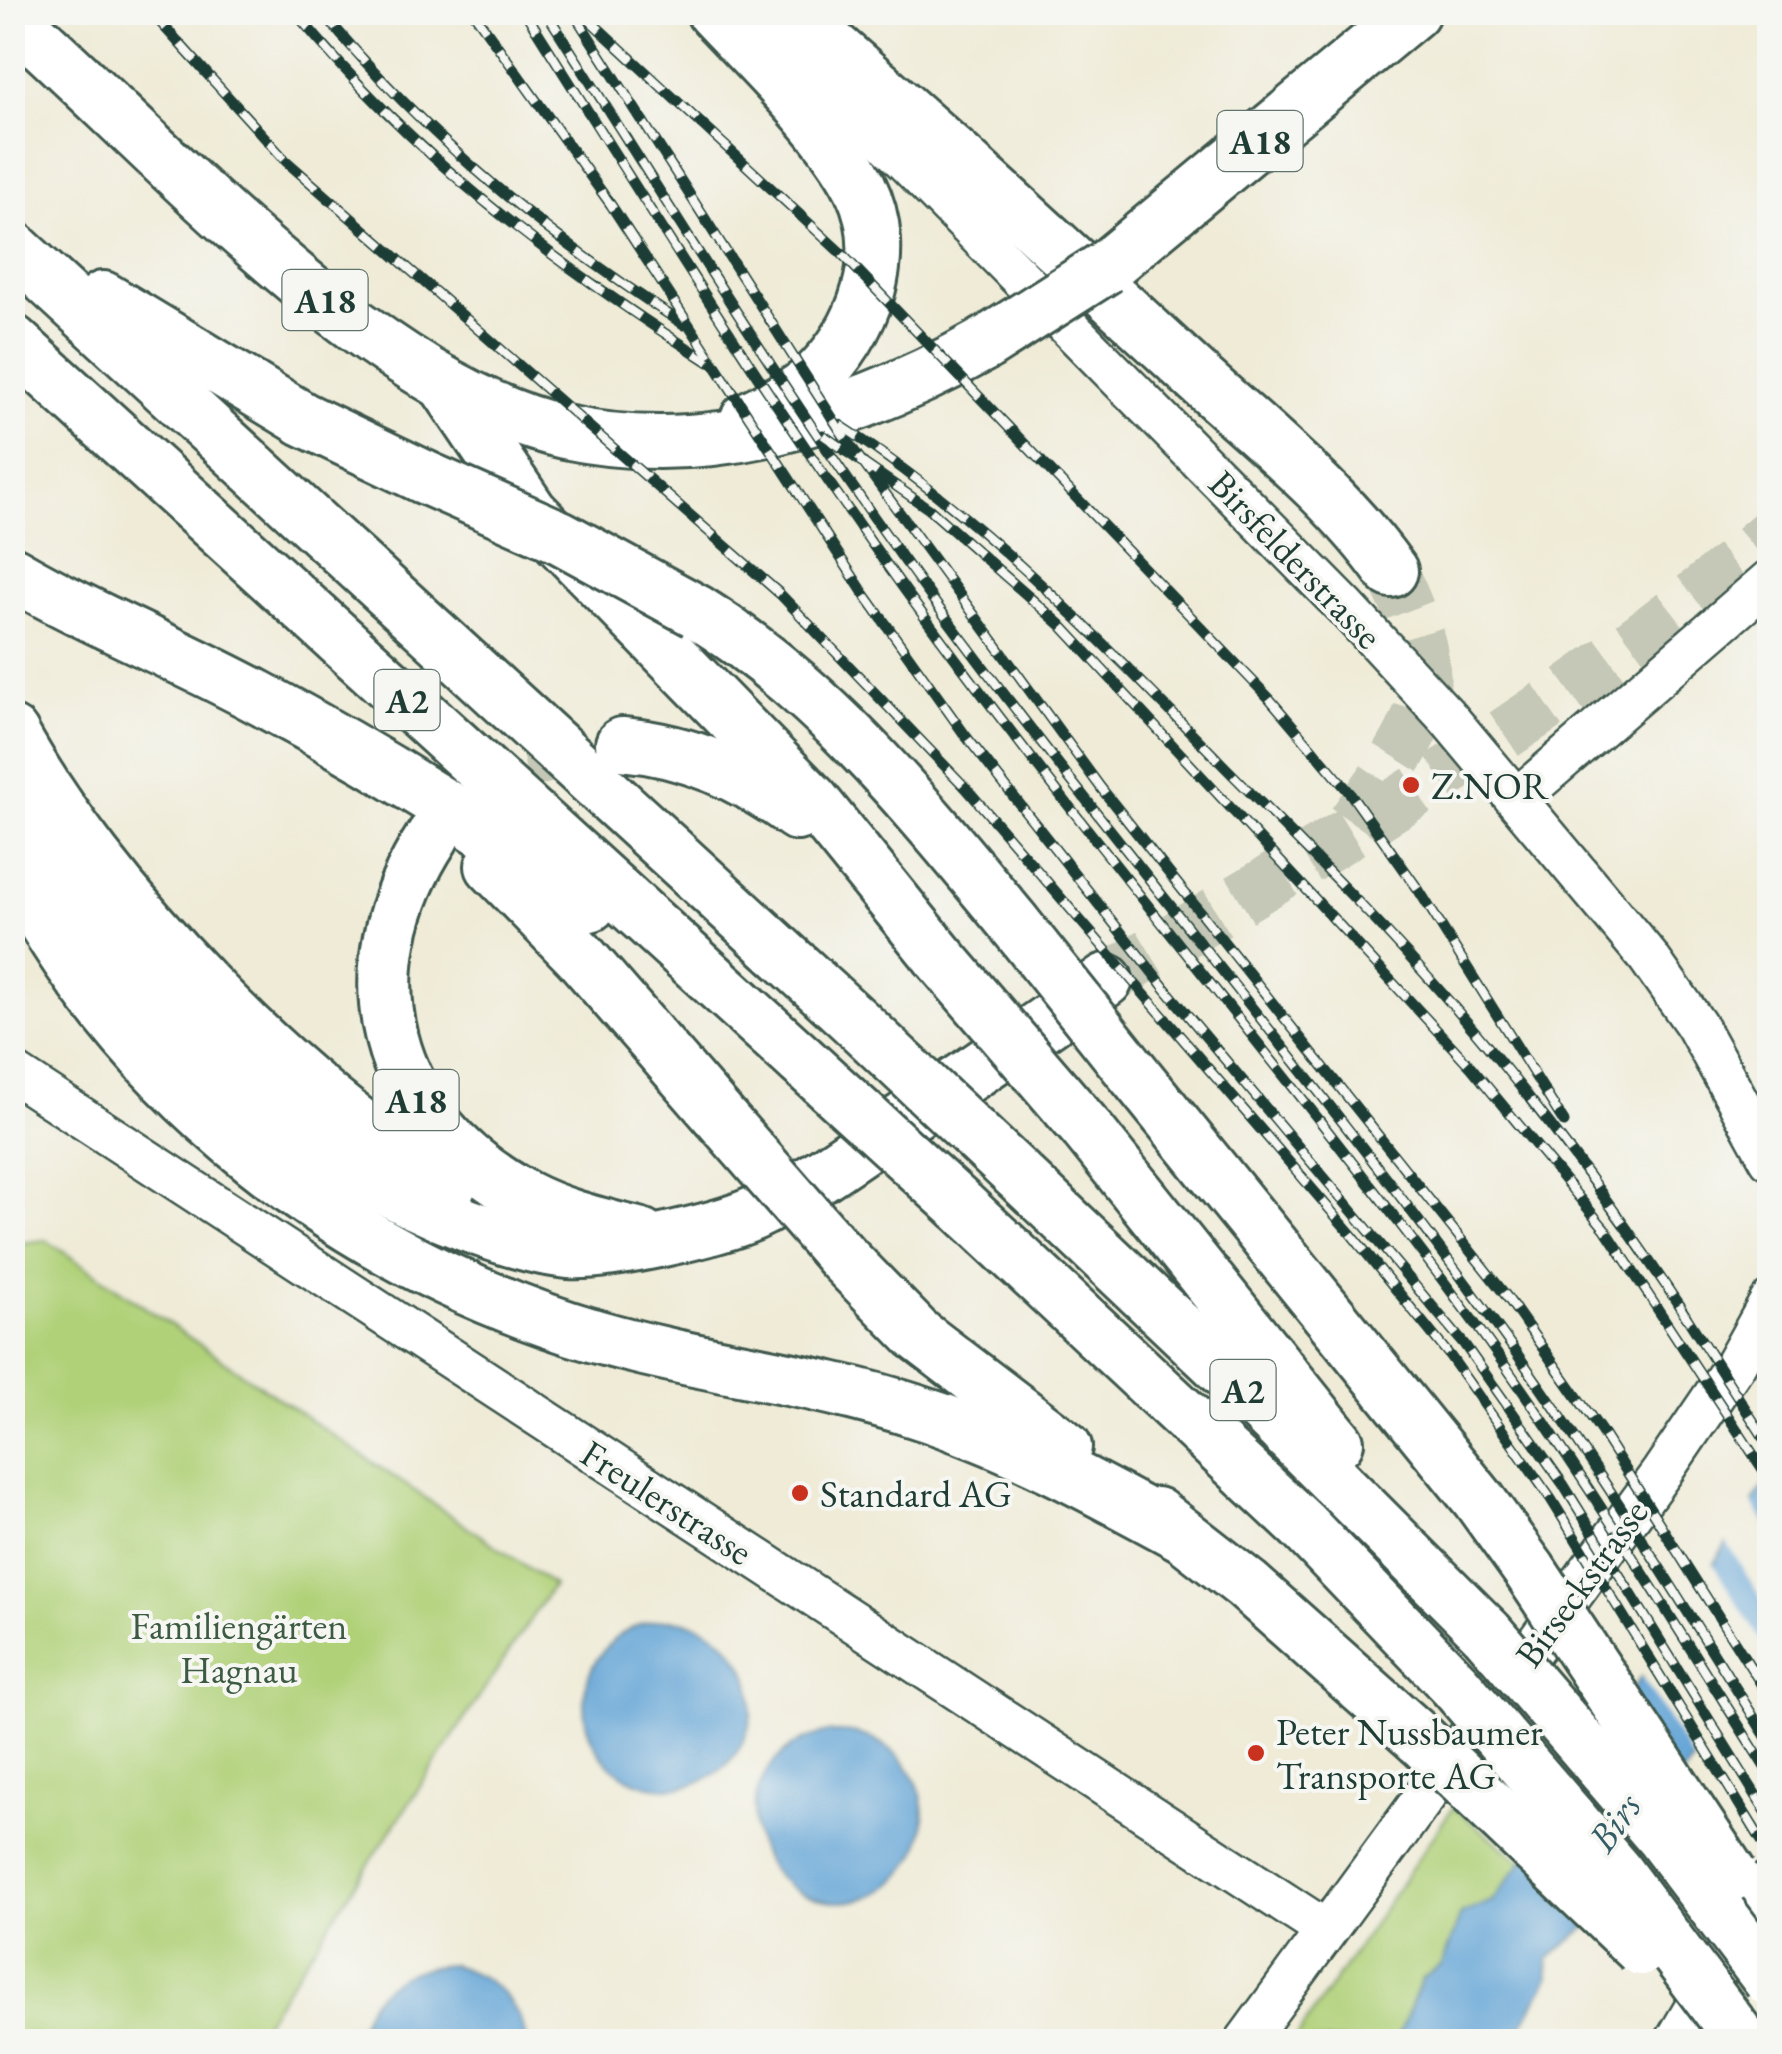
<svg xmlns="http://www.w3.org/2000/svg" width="1782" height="2054" font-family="'EB Garamond',serif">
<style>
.green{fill:#b1d179;stroke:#688756;stroke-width:2.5}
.water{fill:#61a3d5;stroke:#407084;stroke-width:2.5}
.pier{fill:#efebd7}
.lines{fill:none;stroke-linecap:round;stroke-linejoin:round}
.highway-tunnel{stroke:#c5c8b6;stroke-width:52;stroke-dasharray:52 26;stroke-linecap:butt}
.secondary-casing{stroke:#3e574c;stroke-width:45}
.highway-casing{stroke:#3e574c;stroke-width:58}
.secondary{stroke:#fff;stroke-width:40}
.highway{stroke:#fff;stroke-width:52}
.rail-casing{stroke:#1f3d34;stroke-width:11}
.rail{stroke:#f6f6f2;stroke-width:8;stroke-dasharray:22;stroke-linecap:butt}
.highway-bridge-casing{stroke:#3e574c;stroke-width:58;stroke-linecap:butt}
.highway-bridge{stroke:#fff;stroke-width:52}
.poi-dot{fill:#c8321e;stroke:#f6f6f2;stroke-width:4}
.labels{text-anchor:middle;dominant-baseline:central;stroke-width:8;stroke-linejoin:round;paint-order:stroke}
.shield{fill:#f6f6f2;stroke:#60746d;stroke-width:2.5}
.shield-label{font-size:35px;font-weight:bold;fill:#1f3d34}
.street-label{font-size:38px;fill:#1f3d34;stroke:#f6f6f2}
.poi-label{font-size:38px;fill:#1f3d34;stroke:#f6f6f2;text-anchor:start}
.park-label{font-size:38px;fill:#3c5b42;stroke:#f6f6f2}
.water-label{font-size:40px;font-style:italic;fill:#335c64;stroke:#f6f6f2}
</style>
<rect width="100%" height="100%" fill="#f6f6f2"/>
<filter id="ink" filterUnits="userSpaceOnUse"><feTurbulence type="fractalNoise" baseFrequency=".01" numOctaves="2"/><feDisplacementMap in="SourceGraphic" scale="20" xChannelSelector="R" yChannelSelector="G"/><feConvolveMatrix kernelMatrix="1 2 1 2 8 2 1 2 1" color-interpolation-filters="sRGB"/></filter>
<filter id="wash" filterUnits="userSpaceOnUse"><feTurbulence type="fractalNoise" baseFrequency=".0048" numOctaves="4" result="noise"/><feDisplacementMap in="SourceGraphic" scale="40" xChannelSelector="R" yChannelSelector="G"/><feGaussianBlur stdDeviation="2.25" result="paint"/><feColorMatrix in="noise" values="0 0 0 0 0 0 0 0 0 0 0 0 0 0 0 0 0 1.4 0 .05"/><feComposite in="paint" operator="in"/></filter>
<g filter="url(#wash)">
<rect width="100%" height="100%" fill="#efebd7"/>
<g class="green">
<polygon points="46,1240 553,1585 252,2041 13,2041 12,1244"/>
<polygon points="1453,1807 1522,1862 1492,1902 1461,1915 1442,1965 1422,1979 1396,2041 1293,2042"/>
</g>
<g class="water">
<polygon points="1769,1477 1769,1647 1583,1923 1587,1927 1548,1959 1549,1978 1513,2041 1396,2042 1422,1979 1442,1965 1461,1914 1492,1901 1522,1862"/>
<circle cx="668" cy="1704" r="84"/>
<circle cx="839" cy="1817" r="85"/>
<path d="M452,1965C494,1978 517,1999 527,2041H356C365,1989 402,1967 452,1965Z"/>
</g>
<g class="pier">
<polygon points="1748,1496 1769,1529 1769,1611 1723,1536"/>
<polygon points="1709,1558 1770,1656 1696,1765 1638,1670"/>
</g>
</g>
<g filter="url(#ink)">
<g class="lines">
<g class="highway-tunnel">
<polyline points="459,805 519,764 600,744"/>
<path d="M1353,823C1424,718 1452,695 1391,571"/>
<path d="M1106,980C1334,841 1567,711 1770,534"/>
</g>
<defs>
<g id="secondary">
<polyline points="758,12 1346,608 1448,718 1648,957 1696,1025 1770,1159"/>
<polyline points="1518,798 1770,580"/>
<polyline points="12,1072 1324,1929"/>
<polyline points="1245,2042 1662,1472 1736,1363 1770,1302"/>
<polyline points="1675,2042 1770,1881"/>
</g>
<g id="highway">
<path d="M713,12C758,60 831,130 860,187C893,254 865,332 813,380C795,396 768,408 747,419"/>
<path d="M792,12C925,125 1054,244 1182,363C1253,429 1335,492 1391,571"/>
<path d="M12,17C159,147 372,390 565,432C712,464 858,415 985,344"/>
<polyline points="12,247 858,1024"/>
<polyline points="1106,267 1413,12"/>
<polyline points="103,298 303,419 424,477"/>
<polyline points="12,341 801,1060"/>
<polyline points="444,383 531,512 813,801 940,958"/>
<path d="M12,573C91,619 176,653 256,696C371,757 485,828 590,905"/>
<path d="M696,611C825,691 917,806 1013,922"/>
<path d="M12,733C98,890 294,1097 450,1185"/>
<path d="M622,744C689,750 744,775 797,814"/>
<path d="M12,817C122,984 275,1154 467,1225C500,1237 534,1249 569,1252C608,1255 717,1230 753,1214C798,1193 841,1162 882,1134C957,1084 1032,1033 1106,980"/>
<path d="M433,836C344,972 382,1120 525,1197C561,1216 602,1225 641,1235"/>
<path d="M12,864C129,1096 348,1262 595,1336C701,1367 812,1377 918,1412C1012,1442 1098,1489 1184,1536"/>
<polyline points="492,866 580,956 718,1115"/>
<polyline points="1134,1074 1479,1500 1530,1571"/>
<polyline points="1086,1128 1337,1442"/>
<polyline points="1016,1173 1229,1375 1487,1633"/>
<polyline points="961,1206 1302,1525 1455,1685"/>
<polyline points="842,1257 917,1334 1065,1447"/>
<polyline points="1156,1514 1247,1585 1421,1740"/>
</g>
</defs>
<use href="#secondary" class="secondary-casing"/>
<use href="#highway" class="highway-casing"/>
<use href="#secondary" class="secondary"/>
<use href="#highway" class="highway"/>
<defs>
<g id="rail">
<polyline points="151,12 286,161 780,594 966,788 1351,1234 1450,1356 1551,1499 1770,1854"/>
<path d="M295,12C416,159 551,261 709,362"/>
<path d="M322,12C426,138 548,237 685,325"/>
<polyline points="473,12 611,205 863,592 965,735 1164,987 1464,1344 1563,1484 1770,1818"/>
<path d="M525,12C655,217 782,423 926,619C1102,858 1297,1082 1473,1321C1580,1467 1673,1622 1770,1775"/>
<path d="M546,12C674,213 798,417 939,608C1117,848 1313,1074 1489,1315C1590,1453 1679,1598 1770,1743"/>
<polyline points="573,12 847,441 1101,788 1507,1297 1601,1431 1770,1698"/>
<polyline points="584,15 842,254 1269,698 1350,793 1418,889 1564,1122"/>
<path d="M840,425C984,519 1100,639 1219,761C1298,841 1380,921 1454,1007C1539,1105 1615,1208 1686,1316"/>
<polyline points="823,435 929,509 1061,625 1471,1067 1605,1229 1770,1480"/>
<polyline points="1678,1304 1770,1447"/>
</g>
</defs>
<use href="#rail" class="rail-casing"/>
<use href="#rail" class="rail"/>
<defs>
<g id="highway-bridge">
<polyline points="985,344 1106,267"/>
<polyline points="424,477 560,537 696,611"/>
<polyline points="1013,922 1134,1074"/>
<polyline points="940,958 1086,1128"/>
<polyline points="858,1024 1016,1173"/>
<polyline points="801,1060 961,1206"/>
<polyline points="718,1115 842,1257"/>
<polyline points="1530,1571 1731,1875"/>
<polyline points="1487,1633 1662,1837 1770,1980"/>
<polyline points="1455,1685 1616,1872 1743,2042"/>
<polyline points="1421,1740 1641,1949"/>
</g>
</defs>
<use href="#highway-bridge" class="highway-bridge-casing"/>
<use href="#highway-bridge" class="highway-bridge"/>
</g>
</g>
<g class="poi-dot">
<circle cx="1411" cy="785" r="10"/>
<circle cx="800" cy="1493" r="10"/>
<circle cx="1256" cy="1753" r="10"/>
</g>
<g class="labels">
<g class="shield">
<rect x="1217.5" y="111" width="85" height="60" rx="8"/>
<rect x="282.5" y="270" width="85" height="60" rx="8"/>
<rect x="374.5" y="670" width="65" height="60" rx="8"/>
<rect x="373.5" y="1070" width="85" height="60" rx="8"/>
<rect x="1210.5" y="1360" width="65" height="60" rx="8"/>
</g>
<g class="shield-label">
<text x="1260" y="141">A18</text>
<text x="325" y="300">A18</text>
<text x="407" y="700">A2</text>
<text x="416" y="1100">A18</text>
<text x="1243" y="1390">A2</text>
</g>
<g class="street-label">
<text transform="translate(1296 559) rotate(46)">Birsfelderstrasse</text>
<text transform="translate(667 1502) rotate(33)">Freulerstrasse</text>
<text transform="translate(1581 1583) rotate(-54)">Birseckstrasse</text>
</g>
<g class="poi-label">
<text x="1431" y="785">Z.NOR</text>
<text x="820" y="1493">Standard AG</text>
<text x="1276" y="1731">Peter Nussbaumer<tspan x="1276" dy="44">Transporte AG</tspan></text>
</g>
<g class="park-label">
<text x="239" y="1625">Familiengärten<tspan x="239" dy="44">Hagnau</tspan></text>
</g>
<g class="water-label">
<text transform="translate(1614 1822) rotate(-55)">Birs</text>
</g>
</g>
<rect width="1782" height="2054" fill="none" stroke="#f6f6f2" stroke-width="50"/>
</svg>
